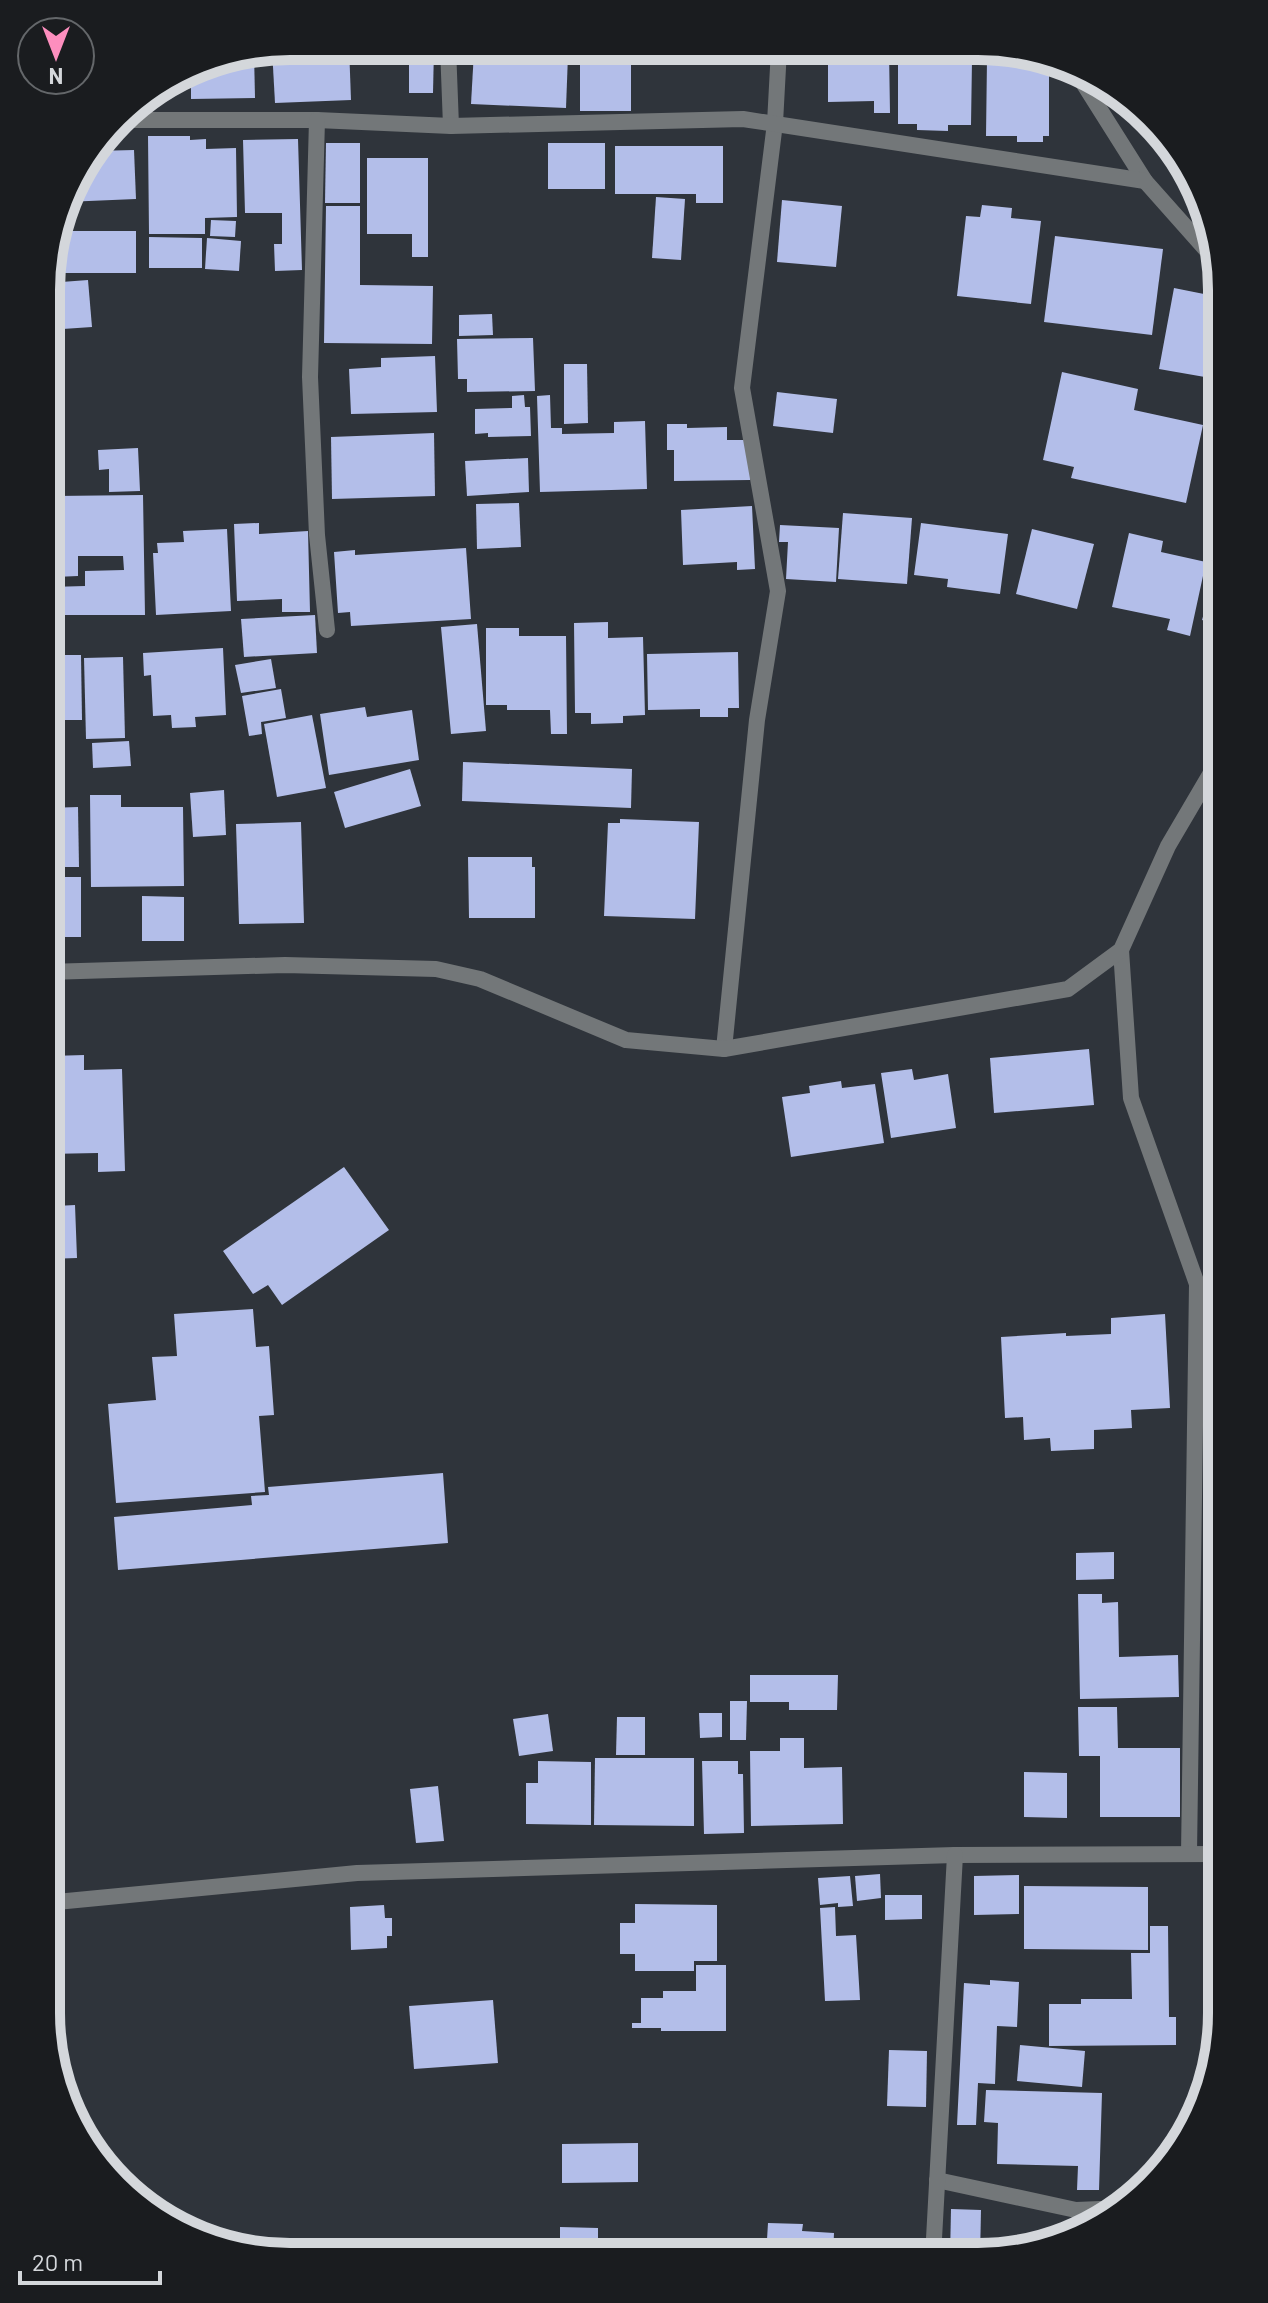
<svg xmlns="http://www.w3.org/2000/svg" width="1268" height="2303" font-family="Barlow,sans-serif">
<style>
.building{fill:#b3bee9}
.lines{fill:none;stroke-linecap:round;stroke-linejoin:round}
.lane{stroke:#737779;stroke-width:16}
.street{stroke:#737779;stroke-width:16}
.rim{fill:none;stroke:#d4d7db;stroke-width:10}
</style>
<rect width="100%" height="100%" fill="#2f343b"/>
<g class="building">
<polygon points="290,46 349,46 351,100 275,103 272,49"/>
<polygon points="409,48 434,48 433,93 409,93"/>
<rect x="580" y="48" width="51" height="63"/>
<rect x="798" y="49" width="26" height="10"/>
<polygon points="828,49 889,50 890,113 874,113 874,101 828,102"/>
<polygon points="474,51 568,55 566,108 471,104"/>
<polygon points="254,53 255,98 191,99 191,68 197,64"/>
<polygon points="898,59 972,60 971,125 948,125 948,131 917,130 917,124 898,124"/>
<polygon points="987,59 1049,62 1049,136 1043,136 1043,142 1017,142 1017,136 986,136"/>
<polygon points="148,136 190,136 190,140 206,139 206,149 236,148 237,217 205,218 205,234 149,234"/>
<polygon points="298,139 302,270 275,271 274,244 282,244 282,213 245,213 243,140"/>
<polygon points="326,143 360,143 360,203 325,203"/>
<rect x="548" y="143" width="57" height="46"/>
<polygon points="615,146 723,146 723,203 696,203 696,194 615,194"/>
<polygon points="134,150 136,199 65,202 71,181 95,151"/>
<polygon points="367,158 428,158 428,257 412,257 412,234 367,234"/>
<polygon points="656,197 685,199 681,260 652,258"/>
<polygon points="782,200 842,206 836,267 777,262"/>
<polygon points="982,205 1012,208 1011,218 1041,221 1031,304 957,296 966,216 980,217"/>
<polygon points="326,206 360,206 360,285 433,286 432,344 324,343"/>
<polygon points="211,220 236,221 235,237 210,236"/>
<polygon points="56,231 136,231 136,273 55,273"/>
<polygon points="1055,236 1163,249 1152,335 1044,322"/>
<polygon points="149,237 202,238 202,268 149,268"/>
<polygon points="207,238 241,241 239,271 205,269"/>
<polygon points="88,280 92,327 48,330 48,283"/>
<polygon points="1174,288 1219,297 1213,328 1222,329 1222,380 1159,369"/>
<polygon points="492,314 493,335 459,336 459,315"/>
<polygon points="533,338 535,391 467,392 467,379 458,379 457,339"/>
<polygon points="435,356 437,412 351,414 349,369 381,367 381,358"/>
<polygon points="564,364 587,364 588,423 564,424"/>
<polygon points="1062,372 1138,389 1134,410 1203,425 1186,503 1071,478 1074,467 1043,460"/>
<polygon points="777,392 837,399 833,433 773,426"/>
<polygon points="524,395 525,407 530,407 531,436 488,437 488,433 475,434 475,409 512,408 512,396"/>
<polygon points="550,395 551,428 562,428 562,434 614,433 614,422 645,421 647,489 540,492 537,396"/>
<polygon points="667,424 687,424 687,428 727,427 727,440 750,440 750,480 674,481 674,450 667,450"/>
<polygon points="434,433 435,496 332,499 331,437"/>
<polygon points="138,448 140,491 109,492 109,469 99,470 98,450"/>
<polygon points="528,458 529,492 467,496 465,461"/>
<polygon points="143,495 145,615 50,615 50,587 85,586 85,571 124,570 123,556 78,556 78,576 55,577 55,496"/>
<polygon points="519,503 521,547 477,549 476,504"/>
<polygon points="752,506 755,569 737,570 737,562 683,565 681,510"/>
<polygon points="843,513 912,518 907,584 838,579"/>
<polygon points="259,523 259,534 308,531 310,612 282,612 282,599 237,601 234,524"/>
<polygon points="921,523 1008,534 1000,594 947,587 948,579 914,575"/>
<polygon points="780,525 839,528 836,582 786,579 788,542 779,542"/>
<polygon points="227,529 231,611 156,615 153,553 158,553 157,543 184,542 183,531"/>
<polygon points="1032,529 1094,544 1077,609 1016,594"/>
<polygon points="1129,533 1163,541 1161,552 1206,562 1190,636 1167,630 1170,619 1112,607"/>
<polygon points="466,548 471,619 351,626 350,612 338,613 334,552 355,550 355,555"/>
<polygon points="1221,555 1222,555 1222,626 1202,620"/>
<polygon points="315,615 317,653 244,657 241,619"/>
<polygon points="608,622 608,638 643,637 645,715 623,716 623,723 591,724 591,713 575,713 574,623"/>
<polygon points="477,624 486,731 451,734 441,627"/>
<polygon points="486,628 519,628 519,636 566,636 567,734 551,734 550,710 507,710 507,705 486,705"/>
<polygon points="223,648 226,715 195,717 196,727 172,728 171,715 153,716 151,675 144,676 143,653"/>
<polygon points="738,652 739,708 728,708 728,717 700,717 700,709 648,710 647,654"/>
<polygon points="48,655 81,655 82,720 47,720"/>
<polygon points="123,657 125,738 86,739 84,658"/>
<polygon points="271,659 276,688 241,693 235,665"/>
<polygon points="281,689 286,718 261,722 262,734 249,736 242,696"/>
<polygon points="365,707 367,717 412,710 419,760 329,775 320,714"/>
<polygon points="312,715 326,788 277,797 264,724"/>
<polygon points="129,741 131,766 93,768 92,743"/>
<polygon points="463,762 632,769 631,808 462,801"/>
<polygon points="410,769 421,806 345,828 334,792"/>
<polygon points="224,790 226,835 193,837 190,793"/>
<polygon points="90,795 121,795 121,807 183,807 184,886 91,887"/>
<polygon points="78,807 79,867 47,867 47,808"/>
<polygon points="620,819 699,822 695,919 604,916 608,823 620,823"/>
<polygon points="301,822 304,923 239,924 236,824"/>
<polygon points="468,857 532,857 532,867 535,867 535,918 469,918"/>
<polygon points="47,877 81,877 81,937 50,937 50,950 47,950"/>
<polygon points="142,896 184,897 184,941 142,941"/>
<polygon points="1089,1049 1094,1105 994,1113 990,1058"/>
<polygon points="84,1055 84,1070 122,1069 125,1171 98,1172 98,1153 47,1154 47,1074 52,1073 51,1056"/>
<polygon points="912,1069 914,1080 948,1074 956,1128 891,1138 881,1073"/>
<polygon points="841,1081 842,1088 875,1084 884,1143 791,1157 782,1097 810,1093 809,1086"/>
<polygon points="344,1167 389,1230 282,1305 268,1285 253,1294 223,1251"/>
<polygon points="47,1198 55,1198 56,1206 75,1205 77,1258 47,1259"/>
<polygon points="253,1309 256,1347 269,1346 274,1415 259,1416 265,1492 116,1503 108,1404 156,1400 152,1357 177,1356 174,1314"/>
<polygon points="1165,1314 1170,1408 1131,1410 1132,1428 1094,1430 1094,1449 1051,1451 1050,1438 1024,1440 1023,1417 1005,1418 1001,1337 1066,1333 1066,1336 1111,1334 1111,1318"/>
<polygon points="443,1473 448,1543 118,1570 114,1517 252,1505 251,1496 269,1495 268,1487"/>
<polygon points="1222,1529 1222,1596 1210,1597 1208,1530"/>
<polygon points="1114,1552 1114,1579 1076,1580 1076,1553"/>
<polygon points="1078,1594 1102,1594 1102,1603 1118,1602 1119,1657 1178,1655 1179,1697 1080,1699"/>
<polygon points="750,1675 838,1675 837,1710 789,1710 789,1702 750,1702"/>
<polygon points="1222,1698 1222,1780 1212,1780 1209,1699"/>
<polygon points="730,1701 747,1701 746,1740 730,1740"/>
<polygon points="1078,1707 1117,1707 1118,1748 1180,1748 1180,1817 1100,1817 1100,1756 1079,1756"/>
<polygon points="699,1713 722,1713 722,1737 700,1738"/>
<polygon points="548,1714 553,1751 519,1756 513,1719"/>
<polygon points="617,1717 645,1717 645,1755 616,1755"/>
<polygon points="780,1738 804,1738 804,1768 842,1767 843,1824 751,1826 750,1751 780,1751"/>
<polygon points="595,1758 694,1758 694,1826 594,1825"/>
<polygon points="538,1761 591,1762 591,1825 526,1824 526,1783 538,1783"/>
<polygon points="702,1761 738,1761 738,1774 743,1774 744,1833 704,1834"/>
<polygon points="1024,1772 1067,1773 1067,1818 1024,1817"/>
<polygon points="438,1786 444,1841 416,1843 410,1789"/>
<rect x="1214" y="1797" width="8" height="32"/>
<polygon points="880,1874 881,1898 857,1901 855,1876"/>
<polygon points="1019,1875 1019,1914 974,1915 974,1876"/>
<polygon points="850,1876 853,1906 838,1907 838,1903 820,1905 818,1878"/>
<polygon points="1024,1886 1148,1887 1148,1950 1024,1949"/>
<polygon points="885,1895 922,1895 922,1919 885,1920"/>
<polygon points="635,1904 717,1905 717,1961 694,1961 694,1971 635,1971 635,1954 620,1954 620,1923 635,1923"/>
<polygon points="384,1905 385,1918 392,1918 392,1936 387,1936 387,1948 351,1950 350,1907"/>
<polygon points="835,1907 836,1936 856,1935 860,2000 825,2001 820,1908"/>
<polygon points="1150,1926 1168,1926 1169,2017 1176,2017 1176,2045 1049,2046 1049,2004 1081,2004 1081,1999 1132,1999 1131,1953 1150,1953"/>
<polygon points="696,1965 726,1965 726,2031 661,2031 661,2028 632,2028 632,2023 641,2023 641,1998 663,1998 663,1991 696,1991"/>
<polygon points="990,1980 1019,1982 1017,2027 997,2026 995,2084 978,2083 976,2125 957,2125 964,1983 990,1985"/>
<polygon points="493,2000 498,2063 414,2069 409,2006"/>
<polygon points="1020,2045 1085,2051 1082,2087 1017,2081"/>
<polygon points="889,2050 927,2051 926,2107 887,2106"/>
<polygon points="986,2090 1102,2093 1099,2190 1077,2190 1078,2166 997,2164 998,2123 984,2122"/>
<polygon points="638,2143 638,2182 562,2183 562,2144"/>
<polygon points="951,2209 981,2210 980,2257 950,2257"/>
<polygon points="768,2223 803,2224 802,2231 834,2233 833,2257 766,2256"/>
<polygon points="560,2227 598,2228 598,2256 560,2256"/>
</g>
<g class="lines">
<g class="lane">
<polyline points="448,47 451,126"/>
<polyline points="724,1049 757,720 778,591 742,388 775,123 779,49"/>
</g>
<g class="street">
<polyline points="1080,78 1145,181 1217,262"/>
<polyline points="119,120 317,120 451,126 743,119 1145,181"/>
<polyline points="317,120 310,377 317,535 327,630"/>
<polyline points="1121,950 1131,1098 1197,1284 1189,1854"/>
<polyline points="47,972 285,965 436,969 480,979 626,1040 724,1049 1068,989 1121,950 1168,846 1222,754"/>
<polyline points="46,1903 357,1873 955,1855 1221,1854"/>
<polyline points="937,2180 1076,2210 1125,2208"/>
<polyline points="933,2257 955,1855"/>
</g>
</g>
<path d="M0 0H1268V2303H0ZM290 60H978A230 230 0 0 1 1208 290V2013A230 230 0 0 1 978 2243H290A230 230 0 0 1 60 2013V290A230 230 0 0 1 290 60Z" fill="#1a1c1f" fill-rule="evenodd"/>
<path class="rim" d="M290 60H978A230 230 0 0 1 1208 290V2013A230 230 0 0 1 978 2243H290A230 230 0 0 1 60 2013V290A230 230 0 0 1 290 60Z"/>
<g transform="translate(56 56) rotate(180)"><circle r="38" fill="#1a1c1f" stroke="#64676a" stroke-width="2"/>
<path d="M0-6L14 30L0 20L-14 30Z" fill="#fd8ebe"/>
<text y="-12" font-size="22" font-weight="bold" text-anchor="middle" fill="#d4d7db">N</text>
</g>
<path d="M20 2271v12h140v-12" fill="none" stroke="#d4d7db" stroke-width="4"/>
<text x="32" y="2271" font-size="24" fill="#d4d7db" stroke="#1a1c1f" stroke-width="6" paint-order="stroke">20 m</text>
</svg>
